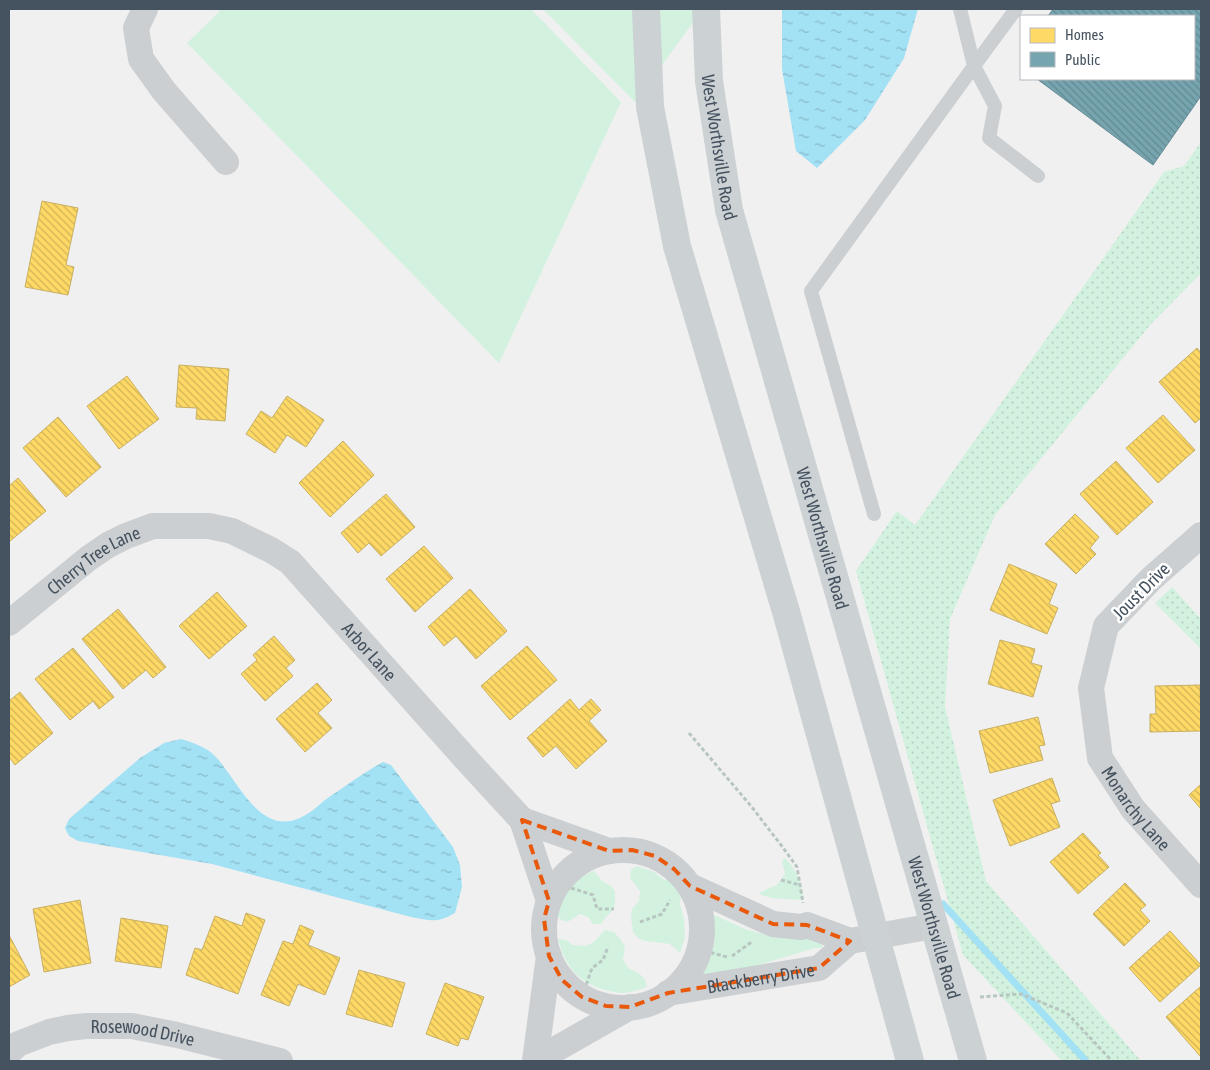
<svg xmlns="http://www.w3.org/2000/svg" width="1210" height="1070" font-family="'Asap Condensed',sans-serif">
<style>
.grass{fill:url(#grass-dots)}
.garden{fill:#d2f2df}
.water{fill:url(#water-ripples)}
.homes{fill:url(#homes-back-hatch);stroke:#c7b064}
.public{fill:url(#public-back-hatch);stroke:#678c97}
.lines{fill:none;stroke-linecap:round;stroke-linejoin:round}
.stream{stroke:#a3e1f4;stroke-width:7}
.path{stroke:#b8c6c2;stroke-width:3;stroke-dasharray:4 2.5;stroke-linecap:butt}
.service{stroke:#cccfd1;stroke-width:14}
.minor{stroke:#cccfd1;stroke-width:26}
.secondary{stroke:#ccd1d4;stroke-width:28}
.marked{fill:none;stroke:#e8590c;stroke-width:4;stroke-dasharray:10 6;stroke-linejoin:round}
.labels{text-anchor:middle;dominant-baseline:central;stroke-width:5;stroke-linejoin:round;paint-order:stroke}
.street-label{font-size:18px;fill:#45525f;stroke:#fff}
</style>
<defs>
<pattern id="grass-dots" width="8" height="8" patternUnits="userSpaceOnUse" patternTransform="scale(1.25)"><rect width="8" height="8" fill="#d2f2df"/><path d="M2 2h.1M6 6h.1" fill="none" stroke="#b6d1c2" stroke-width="1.8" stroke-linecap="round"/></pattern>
<pattern id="water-ripples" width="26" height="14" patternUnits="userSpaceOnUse" patternTransform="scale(1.25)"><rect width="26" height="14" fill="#a3e1f4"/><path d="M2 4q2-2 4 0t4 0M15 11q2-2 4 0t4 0" fill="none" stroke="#87b9c9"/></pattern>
<pattern id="homes-back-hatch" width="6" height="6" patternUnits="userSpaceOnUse" patternTransform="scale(1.25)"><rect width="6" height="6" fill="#ffd966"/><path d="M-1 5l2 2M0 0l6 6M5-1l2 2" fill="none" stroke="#d0b357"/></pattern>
<pattern id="public-back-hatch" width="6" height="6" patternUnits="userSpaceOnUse" patternTransform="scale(1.25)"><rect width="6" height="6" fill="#76a5af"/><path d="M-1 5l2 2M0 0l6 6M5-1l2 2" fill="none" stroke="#638992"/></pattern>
</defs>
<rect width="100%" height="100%" fill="#f1f0f0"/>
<g class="grass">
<polygon points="1201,142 1201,273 1151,324 995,515 950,619 945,707 986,881 1141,1061 1062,1061 963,955 856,571 897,511 915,525 1164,172 1184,166"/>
<polygon points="1172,587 1201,619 1201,649 1155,603"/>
</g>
<g class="garden">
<polygon points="222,9 531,9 621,102 499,363 187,43"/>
<polygon points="543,9 703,9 635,102"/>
<path d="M785,858C795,868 804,886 803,900L772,898L758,894L769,888L777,885L785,874L782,861Z"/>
<polygon points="637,866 654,872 664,880 683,879 680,904 684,919 685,937 680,953 670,944 645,941 638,938 633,932 631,918 632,909 639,901 640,891 630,878 631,870"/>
<path d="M594,871L602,881L611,886L615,891V902L614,909L605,918L601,924H593L588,917L580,914L569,921H563L558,917C561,897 574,877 594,871Z"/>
<polygon points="712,914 745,929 773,937 801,938 820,940 822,942 822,948 815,948 765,963 700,979 697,976 702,965 698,949 711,936"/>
<path d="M605,930L614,932L621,940L625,948L623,959L628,968L640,974L645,980L647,987C640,989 632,992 624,993C617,993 609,991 602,989C576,981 565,964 558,939L567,940L572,945L586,946L594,942Z"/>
</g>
<g class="water">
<polygon points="782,9 918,9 904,58 865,120 817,168 796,151 782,69"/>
<path d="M181,739C194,743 206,747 215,756C238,780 259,836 300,818C309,814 318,806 325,800C344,787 363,773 383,762L391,765L453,847L460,865L462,887L455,913C437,923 432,921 411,917L212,864L78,841L69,836L65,828L69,819L140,758L164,743Z"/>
</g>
<g class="homes">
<polygon points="42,201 78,208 66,265 74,267 68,295 25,287"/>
<polygon points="1197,348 1201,353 1201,418 1195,423 1159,382"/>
<polygon points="179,365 229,369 225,421 196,419 197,408 176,407"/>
<polygon points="127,376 159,419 119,449 87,406"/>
<polygon points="287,396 324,420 306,447 287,435 275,453 246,434 261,411 272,418"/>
<polygon points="1163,415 1195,450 1158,483 1126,448"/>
<polygon points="58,417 101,467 66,497 23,448"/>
<polygon points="343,441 374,475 330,517 299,483"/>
<polygon points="1116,461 1153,502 1117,535 1080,494"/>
<polygon points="18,478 46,511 9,542 9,486"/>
<polygon points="386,494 415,527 381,556 369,543 358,553 341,533"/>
<polygon points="1075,514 1099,537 1090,548 1096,554 1076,574 1045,544"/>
<polygon points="424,546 453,578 415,612 386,579"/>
<polygon points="1009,564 1057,584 1049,604 1058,608 1047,634 990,610"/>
<polygon points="470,589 507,631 476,659 456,636 444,646 428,627"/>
<polygon points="217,592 247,626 209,659 179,626"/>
<polygon points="118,609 166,667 153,678 146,670 123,689 82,639"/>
<polygon points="274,636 295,660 286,668 293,676 265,701 241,674 257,660 253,655"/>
<polygon points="1000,640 1035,649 1031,663 1042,666 1033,697 988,684"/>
<polygon points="527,646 557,680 510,720 481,686"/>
<polygon points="73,648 114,697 99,709 93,701 70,720 35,679"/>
<polygon points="317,683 332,700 318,713 332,728 305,752 276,719"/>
<polygon points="1200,685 1201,731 1150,732 1150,714 1156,714 1155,686"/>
<polygon points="20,692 53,733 15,765 9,757 9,701"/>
<polygon points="570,699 579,710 591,699 601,710 589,721 607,741 576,769 556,746 543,757 527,738"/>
<polygon points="1038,717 1045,745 1039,746 1043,760 990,773 979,731"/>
<polygon points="1052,778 1060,801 1051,804 1060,827 1010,846 993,800"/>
<polygon points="1201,784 1201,809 1189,795"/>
<polygon points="1083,833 1101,853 1098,855 1109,867 1078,894 1050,862"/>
<polygon points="1125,883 1146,905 1140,910 1150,921 1124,946 1093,914"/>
<polygon points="80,900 91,963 44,972 33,909"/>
<polygon points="246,913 265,920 238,994 186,975 195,948 202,950 215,916 242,926"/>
<polygon points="121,918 168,926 161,968 115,961"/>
<polygon points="300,925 314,931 308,945 340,958 325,995 298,984 289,1006 261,995 283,941 293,944"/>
<polygon points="1170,931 1201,965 1160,1002 1129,968"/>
<polygon points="9,935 30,975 9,987"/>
<polygon points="359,970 405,983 392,1027 346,1014"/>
<polygon points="445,983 484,997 468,1040 461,1038 458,1046 426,1034"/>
<polygon points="1201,986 1201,1054 1200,1056 1166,1017"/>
</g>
<polygon class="public" points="1053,9 1201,9 1201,96 1153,165 1037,79 1194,79 1194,16 1048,16"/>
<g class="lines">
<polyline class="stream" points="943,904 1086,1061"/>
<g class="path">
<polyline points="689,733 751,806 781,845 797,867 803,903"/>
<polyline points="781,880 800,885"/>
<polyline points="571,888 593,895 597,909 614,909"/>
<polyline points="640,922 662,914 670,900"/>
<polyline points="698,949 727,957"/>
<polyline points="732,956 753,941"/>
<polyline points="582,997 592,968 603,960 608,947"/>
<polyline points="980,997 1021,994 1067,1013 1112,1061"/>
</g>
<g class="service">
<polyline points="960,9 974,66 995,106 989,138 1038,176"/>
<polyline points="874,514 811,291 974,66 1016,9"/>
</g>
<g class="minor">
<polyline points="145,9 136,28 141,59 164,91 226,162"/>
<path id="s1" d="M1201,535L1151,579L1106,626L1091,688L1100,758L1133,809L1201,885"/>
<path id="s2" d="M9,623L89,558L108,545L126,536L153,526H209L232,531L271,550L290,562L465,758L522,820L549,901"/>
<polyline points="522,820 609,851"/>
<circle cx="623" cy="929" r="79"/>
<polyline points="690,886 773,924 801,927 807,925 850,941"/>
<path id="s3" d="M668,993L819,968L850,941L933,926"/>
<path id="s4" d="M9,1052L18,1044L49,1032L68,1028L86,1026H132L177,1035L280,1061"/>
<polyline points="535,1061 630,1007"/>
<polyline points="535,1061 549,956"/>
</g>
<g class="secondary">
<polyline points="646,9 650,107 677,246 787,615 910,1061"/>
<path id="s5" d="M706,9L709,81L729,210L973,1061"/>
</g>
</g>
<path class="marked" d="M522,820L609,851L632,850L655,856L674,869L690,886L773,924L807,925L850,941L819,968L668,993L630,1007L606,1006L582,997L562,980L549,956L544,919L549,901Z"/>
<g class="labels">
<g class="street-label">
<text stroke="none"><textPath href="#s5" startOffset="139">West Worthsville Road</textPath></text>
<text stroke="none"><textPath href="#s5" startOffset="544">West Worthsville Road</textPath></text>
<text stroke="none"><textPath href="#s2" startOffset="106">Cherry Tree Lane</textPath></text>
<text transform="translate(1141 591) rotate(-45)">Joust Drive</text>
<text stroke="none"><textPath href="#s2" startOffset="440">Arbor Lane</textPath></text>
<text stroke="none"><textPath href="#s1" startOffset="328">Monarchy Lane</textPath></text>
<text stroke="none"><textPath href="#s5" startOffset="949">West Worthsville Road</textPath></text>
<text stroke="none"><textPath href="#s3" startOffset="94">Blackberry Drive</textPath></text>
<text stroke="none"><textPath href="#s4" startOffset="140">Rosewood Drive</textPath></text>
</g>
</g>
<rect width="1210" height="1070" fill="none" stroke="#45525f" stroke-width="20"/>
<rect x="1020" y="15" width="175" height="65" fill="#ffffff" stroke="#b5babf"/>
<rect x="1030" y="28" width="25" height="15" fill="#ffd966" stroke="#b5babf"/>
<text x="1065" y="40" font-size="15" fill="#45525f">Homes</text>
<rect x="1030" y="52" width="25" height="15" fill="#76a5af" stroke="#b5babf"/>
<text x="1065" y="65" font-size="15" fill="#45525f">Public</text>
</svg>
